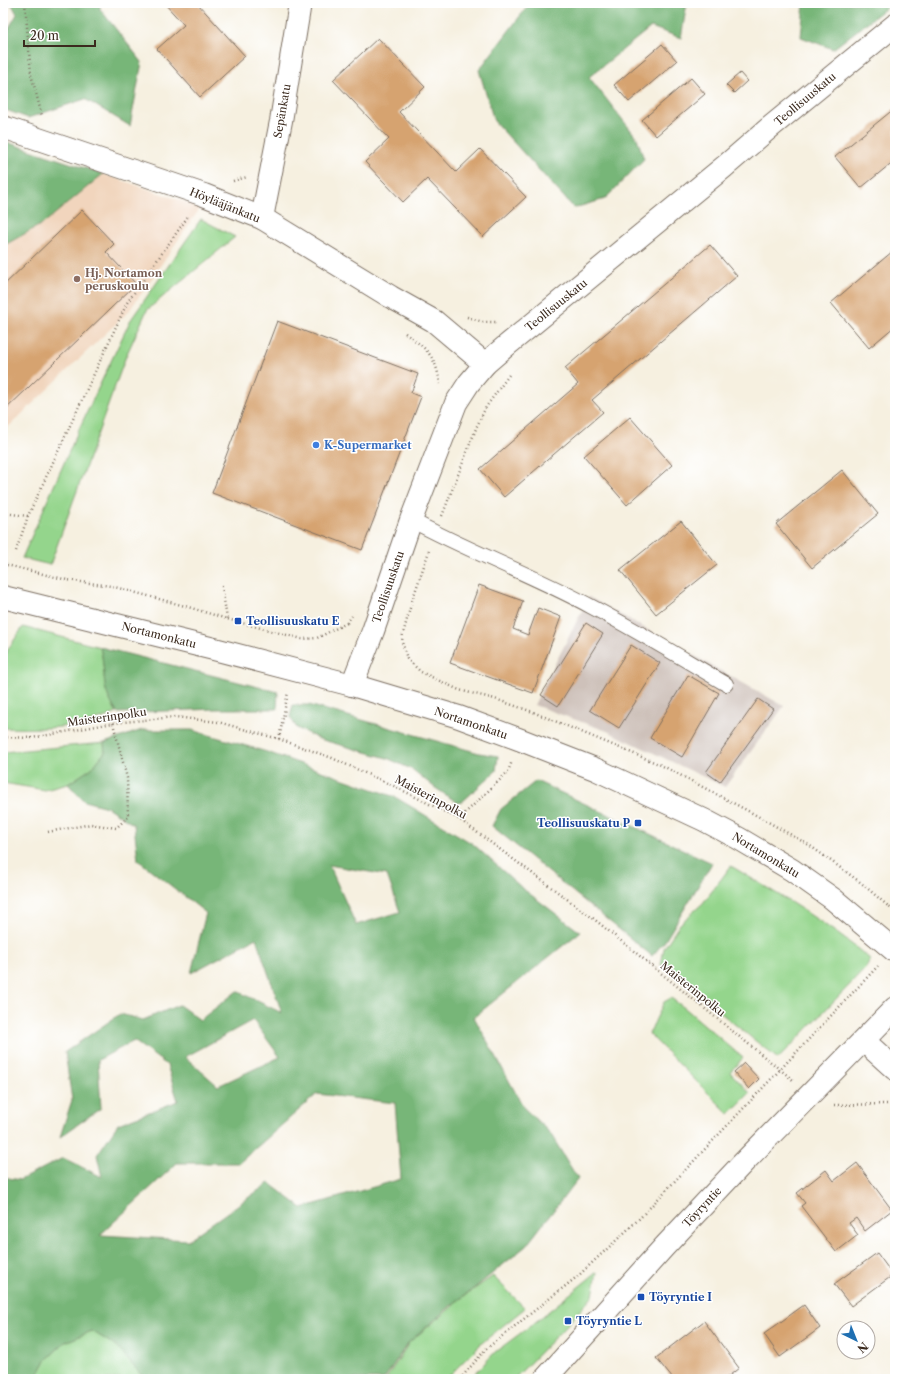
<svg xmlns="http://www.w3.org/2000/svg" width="898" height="1382" font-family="'Libre Caslon Text',serif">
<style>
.built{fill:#f1d5bd}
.industrial{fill:#cec1ba}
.green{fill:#94d58c;stroke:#688055}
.forest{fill:#77b678;stroke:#59704b;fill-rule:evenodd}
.building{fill:#d6a370}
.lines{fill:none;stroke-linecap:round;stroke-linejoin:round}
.lane-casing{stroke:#7c6f62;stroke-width:16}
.street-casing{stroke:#7c6f62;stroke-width:24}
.secondary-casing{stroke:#7c6f62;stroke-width:24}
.path{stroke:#7c6f62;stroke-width:2.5;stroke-dasharray:1 3;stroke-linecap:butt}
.lane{stroke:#fff;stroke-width:14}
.street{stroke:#fff;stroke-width:22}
.secondary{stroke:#fff;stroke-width:22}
.education-dot{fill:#8d6e63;stroke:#fff;stroke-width:1.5}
.shop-dot{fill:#3f7fe0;stroke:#fff;stroke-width:1.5}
.transit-dot{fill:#1a4fb4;stroke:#fff;stroke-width:1.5}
.labels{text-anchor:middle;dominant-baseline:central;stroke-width:3;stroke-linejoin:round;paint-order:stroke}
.street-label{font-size:11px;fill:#3b2a1e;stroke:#fff}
.education-label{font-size:11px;font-weight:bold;fill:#785e54;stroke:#fff;text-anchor:start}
.shop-label{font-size:11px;font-weight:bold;fill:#366cbe;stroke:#fff;text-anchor:start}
.transit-label{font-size:11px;font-weight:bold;fill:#164399;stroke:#fff;text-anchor:start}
</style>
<rect width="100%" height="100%" fill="#fff"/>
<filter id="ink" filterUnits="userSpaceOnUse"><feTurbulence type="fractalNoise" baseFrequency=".025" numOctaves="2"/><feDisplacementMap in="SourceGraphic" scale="8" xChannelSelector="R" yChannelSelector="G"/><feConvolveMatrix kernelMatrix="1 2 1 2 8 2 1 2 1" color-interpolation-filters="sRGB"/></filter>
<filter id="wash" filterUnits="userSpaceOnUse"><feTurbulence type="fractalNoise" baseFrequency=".012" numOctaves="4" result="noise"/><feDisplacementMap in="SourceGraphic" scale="16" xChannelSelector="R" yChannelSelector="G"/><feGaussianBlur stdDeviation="0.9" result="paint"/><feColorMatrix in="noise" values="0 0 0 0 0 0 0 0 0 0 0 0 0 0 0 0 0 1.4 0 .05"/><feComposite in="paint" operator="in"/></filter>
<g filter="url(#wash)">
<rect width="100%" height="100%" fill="#f6f0e0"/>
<polygon class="built" points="103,174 201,207 129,311 3,432 3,246 44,223"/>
<polygon class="industrial" points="589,597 784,706 725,787 607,731 534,705"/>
<g class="green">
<polygon points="201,219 235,237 147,310 126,356 50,565 22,558 79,429 130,321"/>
<path d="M23,627L100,647C104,660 103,676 106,690C108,698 113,706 117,713C109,716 101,719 93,721C65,729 32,729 3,728V664L8,649Z"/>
<polygon points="104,743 105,752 92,768 68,784 45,790 3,783 3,752"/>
<path d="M731,866C779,895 828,923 870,959L866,968L778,1059L661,965L664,948L680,924L703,903Z"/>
<polygon points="671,998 686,1009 743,1058 730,1072 750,1093 729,1114 649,1034 664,1002"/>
<polygon points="597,1272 593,1296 566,1326 514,1379 470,1379 495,1352 533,1324"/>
<polygon points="493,1276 525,1308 483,1342 446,1379 386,1379 407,1346 407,1344 453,1306 453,1304"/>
<polygon points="92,1331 116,1346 145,1379 42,1379 39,1373 46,1360 65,1342"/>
</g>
<g class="forest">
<polygon points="11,3 100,3 100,9 142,62 130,126 85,99 28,118 3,109 3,38 17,14"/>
<polygon points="530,3 687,3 681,38 651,27 589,77 637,138 644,159 605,199 574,208 494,121 479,70"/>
<polygon points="804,3 891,3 890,5 833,49 801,37"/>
<polygon points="3,141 103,174 44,223 3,246"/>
<path d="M100,647L278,692L277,709H215L117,713C113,706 108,698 106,690C103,676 104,660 100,647Z"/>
<polygon points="293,705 309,705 479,753 498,756 496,771 462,802 458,803 434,787 413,770 387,758 319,739 297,728 290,717"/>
<path d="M142,730H192L267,752L395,797L473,844L522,888L580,932L474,1017L524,1108L550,1133L578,1179L526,1246L477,1286L453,1304L407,1344L384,1379H145L116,1346L92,1331L65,1342L46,1360L39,1373L42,1379H3V1177L20,1180L63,1158L102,1177L97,1155L118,1124L178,1101L167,1065L134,1041L98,1060L101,1108L60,1137L72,1100L65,1052L120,1014L143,1020L179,1005L200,1020L237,991L282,1013L256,938L191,973L206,913L138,860L134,825L107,807L84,801L68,784L92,768L105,752L104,743ZM329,865L387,875L400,912L356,925ZM253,1020L280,1057L218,1086L185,1057ZM317,1094L395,1103L401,1179L302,1208L269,1183L188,1240L100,1235L177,1163H239Z"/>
<polygon points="536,781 712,863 665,941 652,956 492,826 501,809"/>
</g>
<g id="blocks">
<g class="building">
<polygon points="164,3 197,3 245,56 200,97 157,49 184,25"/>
<polygon points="378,38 425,87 399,112 456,172 480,149 526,197 483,237 427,179 403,202 365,162 389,139 333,80"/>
<polygon points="662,44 677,61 629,102 614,85"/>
<polygon points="740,73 747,81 734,93 726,85"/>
<polygon points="691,78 705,94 656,136 642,120"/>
<polygon points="895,108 895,160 861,188 835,157"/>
<polygon points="82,210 114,244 106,252 136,284 3,412 3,286"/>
<polygon points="710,245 737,276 592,400 603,412 504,497 480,469 578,384 565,368"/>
<polygon points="893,251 895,253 895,326 869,348 831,303"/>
<polygon points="277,321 418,374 411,393 421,397 362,550 212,493"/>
<polygon points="630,417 672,465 627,505 584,456"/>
<polygon points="842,470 878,514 812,568 776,524"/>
<polygon points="681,521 717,565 656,614 620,570"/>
<polygon points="479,585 523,601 513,629 528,635 538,608 561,617 533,693 450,663"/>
<polygon points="586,623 603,634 558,706 541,695"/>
<polygon points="631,645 660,663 619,728 590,710"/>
<polygon points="688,675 719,693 682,757 650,738"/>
<polygon points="758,699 773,709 720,782 706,772"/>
<polygon points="744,1063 759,1079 749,1089 734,1072"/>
<polygon points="857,1163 892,1210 865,1231 856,1218 849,1223 858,1235 836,1252 801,1206 805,1203 797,1193 826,1170 834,1181"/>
<polygon points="877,1253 893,1275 851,1306 834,1284"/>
<polygon points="804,1305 820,1328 780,1357 764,1334"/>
<polygon points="704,1321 739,1368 725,1379 673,1379 656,1358"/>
</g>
</g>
</g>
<g filter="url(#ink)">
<use href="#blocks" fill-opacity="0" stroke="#7c6f62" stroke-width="1"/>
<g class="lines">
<defs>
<path id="lane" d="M411,520C470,552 533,575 592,607C638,631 682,658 726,684"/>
<g id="street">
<polyline points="3,127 204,195 262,218 391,297 434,321 485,364"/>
<polyline points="262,218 281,121 300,3"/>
<polyline points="352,685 373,631 411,520 456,403 469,383 485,364 506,346 724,167 768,129 895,25"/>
<polyline points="864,1041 895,1069"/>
</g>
<g id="secondary">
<polyline points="3,597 218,650 352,685 459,717 521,740 595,769 704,820 738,838 792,870 833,899 895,951"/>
<polyline points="545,1379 664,1247 743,1163 895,1008"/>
</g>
</defs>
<use href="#lane" class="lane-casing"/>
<use href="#street" class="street-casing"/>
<use href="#secondary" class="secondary-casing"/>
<g class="path">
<polyline points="25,3 31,74 42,116"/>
<polyline points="233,181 247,177"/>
<polyline points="467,317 483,322 497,322"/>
<path d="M405,333C427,349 436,356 440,384"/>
<polyline points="3,513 28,516"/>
<polyline points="442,516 477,426 486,407 509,375"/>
<polyline points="16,551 28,516 127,303 189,215"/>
<polyline points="429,551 412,601 403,634 402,641 407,659 421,672 459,690 495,699 533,712 661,765 754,814 809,845 860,882 895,912"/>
<polyline points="3,564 67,580 111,586 185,606 227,619 302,639 317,638 347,623 349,623"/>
<polyline points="222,586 227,619"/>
<polyline points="347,623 352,616"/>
<polyline points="3,737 32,738 113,723 175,717 218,722 279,739 332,758 396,787 459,819 594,919 793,1080"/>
<polyline points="279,739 288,692"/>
<polyline points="459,819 508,772 512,761"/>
<polyline points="48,832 91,824 116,828 128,817 127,778 113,723"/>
<polyline points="834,1105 888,1104 895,1105"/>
<polyline points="460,1379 486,1349 578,1276 638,1220 878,966"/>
</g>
<use href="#lane" class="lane"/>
<use href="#street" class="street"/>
<use href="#secondary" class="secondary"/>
</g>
</g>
<circle class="education-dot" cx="77" cy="279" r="4"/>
<circle class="shop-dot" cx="316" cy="445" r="4"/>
<g class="transit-dot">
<rect x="234" y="617" width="8" height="8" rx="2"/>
<rect x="634" y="819" width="8" height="8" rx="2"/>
<rect x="637" y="1293" width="8" height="8" rx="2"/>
<rect x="564" y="1317" width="8" height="8" rx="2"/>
</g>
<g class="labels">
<g class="street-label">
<text transform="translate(805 99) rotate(-40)">Teollisuuskatu</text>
<text transform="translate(282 111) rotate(-80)">Sepänkatu</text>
<text transform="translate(225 205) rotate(22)">Höylääjänkatu</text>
<text transform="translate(556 305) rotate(-39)">Teollisuuskatu</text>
<text transform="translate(388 587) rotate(-71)">Teollisuuskatu</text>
<text transform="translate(159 635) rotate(14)">Nortamonkatu</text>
<text transform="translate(107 717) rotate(-8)">Maisterinpolku</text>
<text transform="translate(471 723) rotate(19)">Nortamonkatu</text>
<text transform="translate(431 797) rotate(28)">Maisterinpolku</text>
<text transform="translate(766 855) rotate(31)">Nortamonkatu</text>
<text transform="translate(693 989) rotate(39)">Maisterinpolku</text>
<text transform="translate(702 1207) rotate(-47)">Töyryntie</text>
</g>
<g class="education-label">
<text x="85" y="273">Hj. Nortamon<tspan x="85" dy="13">peruskoulu</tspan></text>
</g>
<g class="shop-label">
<text x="324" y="445">K-Supermarket</text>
</g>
<g class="transit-label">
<text x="246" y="621">Teollisuuskatu E</text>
<text x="630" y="823" text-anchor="end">Teollisuuskatu P</text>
<text x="649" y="1297">Töyryntie I</text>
<text x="576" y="1321">Töyryntie L</text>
</g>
</g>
<rect width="898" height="1382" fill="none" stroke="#fff" stroke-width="16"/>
<g transform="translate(856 1340) rotate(137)"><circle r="19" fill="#ffffff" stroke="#b1aaa5"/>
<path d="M0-3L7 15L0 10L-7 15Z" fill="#1f6fb2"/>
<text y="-6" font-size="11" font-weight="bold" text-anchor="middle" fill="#3b2a1e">N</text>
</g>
<path d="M24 40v6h71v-6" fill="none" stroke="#3b2a1e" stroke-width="2"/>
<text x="30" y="40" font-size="12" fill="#3b2a1e" stroke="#ffffff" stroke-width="3" paint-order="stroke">20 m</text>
</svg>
